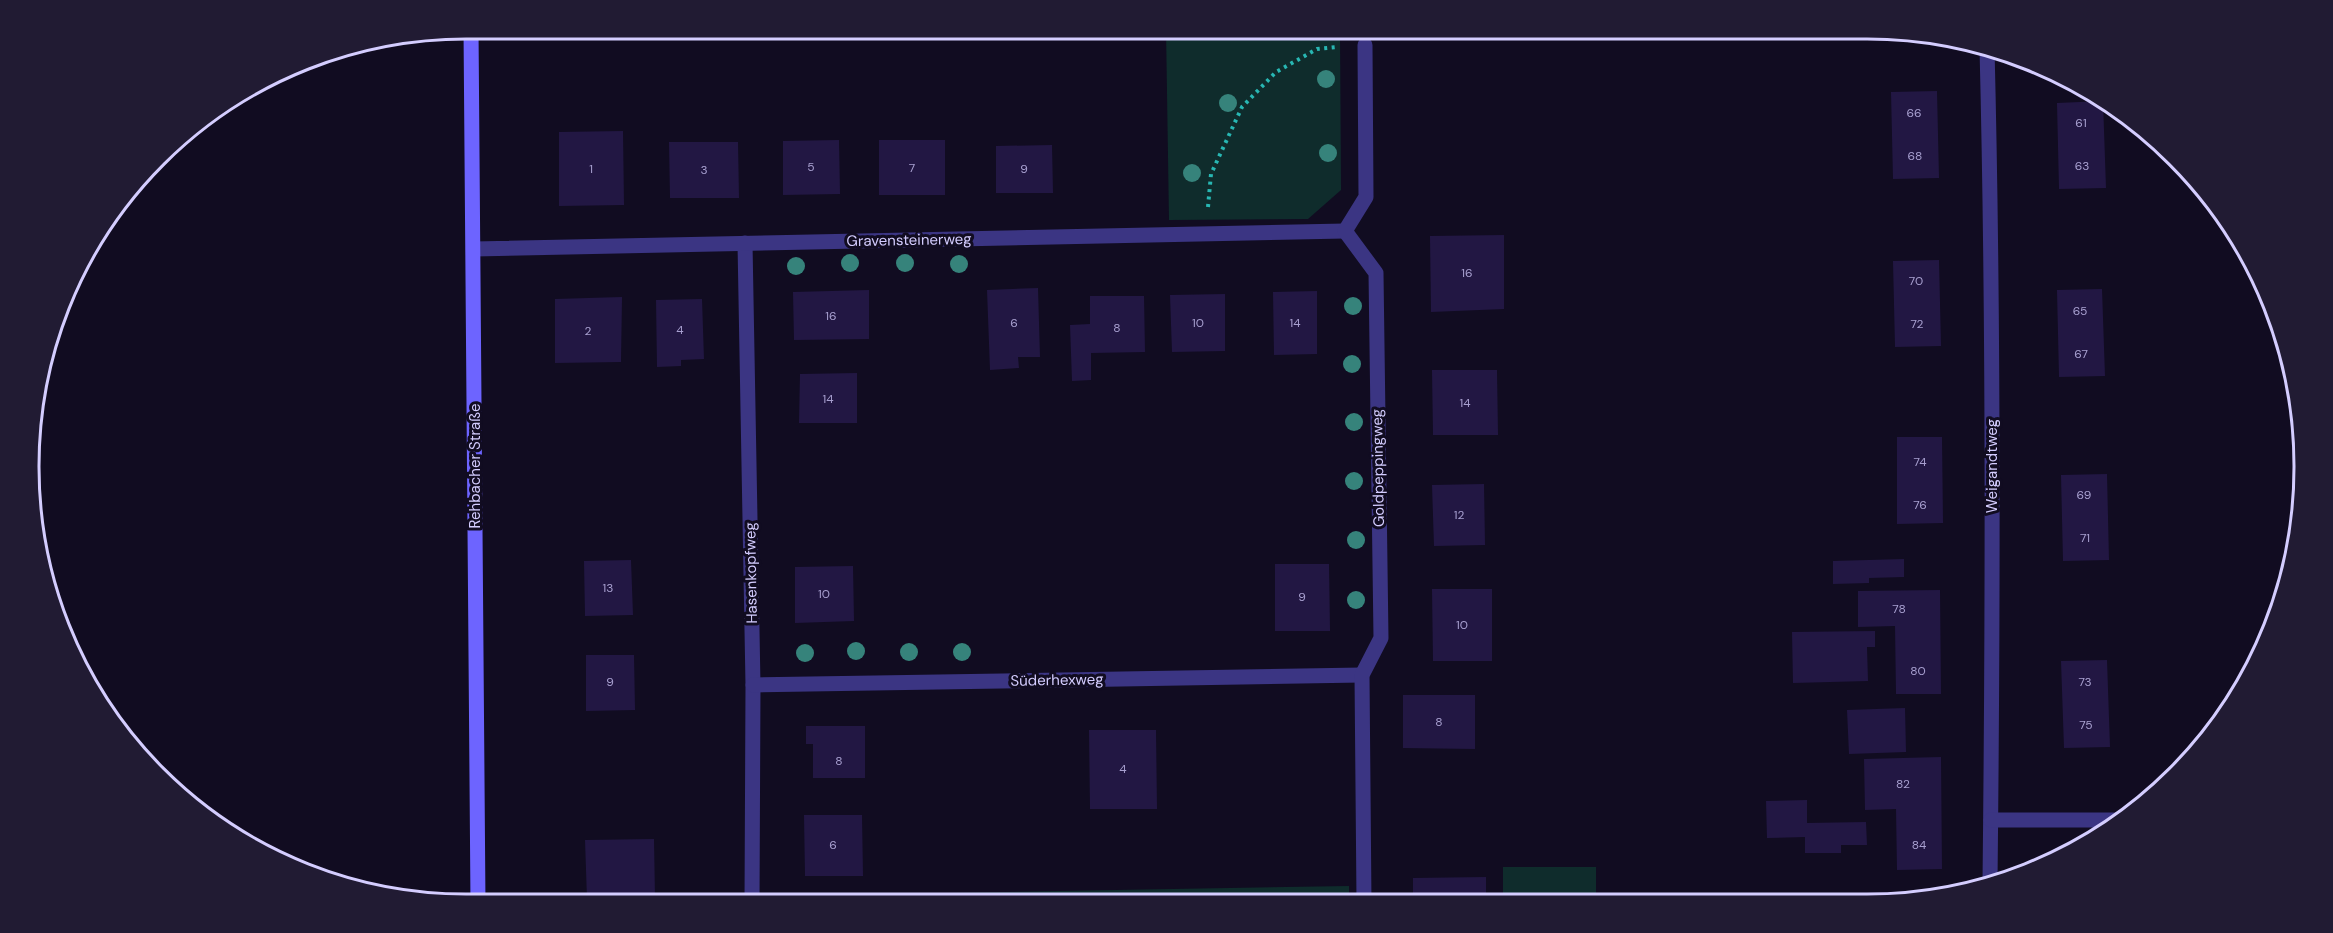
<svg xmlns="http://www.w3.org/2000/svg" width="2333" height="933" font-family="'DM Sans',sans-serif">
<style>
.green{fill:#0f2c2c}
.building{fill:#221743}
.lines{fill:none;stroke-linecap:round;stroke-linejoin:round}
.path{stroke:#28b7b3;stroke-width:4;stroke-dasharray:3 4.5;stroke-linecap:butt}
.street{stroke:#3b3583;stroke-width:15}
.secondary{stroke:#6d64ff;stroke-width:15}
.tree{fill:#36837b}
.labels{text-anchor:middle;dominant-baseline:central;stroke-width:6;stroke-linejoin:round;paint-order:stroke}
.number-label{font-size:12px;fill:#a8a0d0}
.street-label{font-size:15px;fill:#d4cdff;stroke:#110c21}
.rim{fill:none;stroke:#d4cdff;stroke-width:3}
</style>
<rect width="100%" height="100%" fill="#110c21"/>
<g class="green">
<polygon points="1166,29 1340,29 1341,190 1308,219 1169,220"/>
<rect x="1503" y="867" width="93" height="35"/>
<polygon points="1349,886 1349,902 772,904 771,896"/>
</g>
<g class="building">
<polygon points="1937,91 1939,178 1893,179 1891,92"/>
<polygon points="2103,101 2106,188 2059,189 2057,103"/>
<polygon points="623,131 624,205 559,206 559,132"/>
<polygon points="839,140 840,194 783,195 783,141"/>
<rect x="879" y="140" width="66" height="55"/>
<polygon points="669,142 738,142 739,198 670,198"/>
<polygon points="1052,145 1053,193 996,193 996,146"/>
<polygon points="1504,235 1504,309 1431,312 1430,236"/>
<polygon points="1939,260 1941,346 1895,347 1893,261"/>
<polygon points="1038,288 1040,357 1018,357 1019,368 990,370 987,290"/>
<polygon points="2102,289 2105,376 2059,377 2057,290"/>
<polygon points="869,290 869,339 794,340 793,292"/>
<polygon points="1317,291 1317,354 1274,355 1273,292"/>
<polygon points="1225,294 1225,351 1172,352 1170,295"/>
<polygon points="1090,296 1144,296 1145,352 1091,353 1091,380 1072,381 1070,325 1090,324"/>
<polygon points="622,297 621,362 555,363 555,299"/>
<polygon points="702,299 704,359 681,360 681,366 657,367 656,300"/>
<polygon points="1432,370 1497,370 1498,435 1433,435"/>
<polygon points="857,373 857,423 799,423 800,374"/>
<polygon points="1897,437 1942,437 1943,523 1897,524"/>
<polygon points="2107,474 2109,560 2063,561 2061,475"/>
<polygon points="1484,484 1485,545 1434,546 1432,485"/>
<polygon points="1904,559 1904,577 1869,578 1869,583 1833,584 1833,561"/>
<polygon points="631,560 633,615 585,616 584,561"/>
<polygon points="1275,564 1329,564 1330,631 1275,631"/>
<polygon points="853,566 854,621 795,623 795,567"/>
<polygon points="1432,589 1492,589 1492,661 1433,661"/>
<polygon points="1940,590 1941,694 1896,694 1895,626 1858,627 1858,591"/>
<polygon points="1875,631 1875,647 1867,647 1868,681 1793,683 1792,632"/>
<polygon points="586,655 634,655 635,710 586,711"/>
<polygon points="2107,660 2110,747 2064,748 2061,661"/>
<polygon points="1403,695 1475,695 1475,749 1403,748"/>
<polygon points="1905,708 1906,752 1849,754 1847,710"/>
<polygon points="806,726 865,726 865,778 813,778 813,744 806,744"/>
<polygon points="1089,730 1156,730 1157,809 1090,809"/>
<polygon points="1941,757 1942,869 1897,870 1896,809 1865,810 1864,759"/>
<polygon points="1807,800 1807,823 1866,822 1867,845 1841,845 1841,853 1805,853 1805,837 1767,838 1766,801"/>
<polygon points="804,815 862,815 863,876 805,876"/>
<polygon points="654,839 655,898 587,899 585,840"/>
<polygon points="1486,877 1486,902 1413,902 1413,878"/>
<polygon points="1929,892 1929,899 1924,901 1856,901 1856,893"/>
</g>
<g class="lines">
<polyline class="path" points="1208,207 1211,174 1242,107 1276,72 1317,49 1338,47"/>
<g class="street">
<path d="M1987,48C1994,326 1993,605 1990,883"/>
<polyline points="745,243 753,685 752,904"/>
<polyline points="474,249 1345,231"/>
<polyline points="753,685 1362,675"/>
<polyline points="1991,820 2117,820"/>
<polyline points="1364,902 1362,675 1381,638 1376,273 1345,231 1366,197 1365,45"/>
</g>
<polyline class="secondary" points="471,28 478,904"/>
</g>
<g class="tree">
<circle cx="1326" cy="79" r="9"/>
<circle cx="1228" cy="103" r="9"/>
<circle cx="1328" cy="153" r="9"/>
<circle cx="1192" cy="173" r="9"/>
<circle cx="850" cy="263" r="9"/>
<circle cx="905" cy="263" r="9"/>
<circle cx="959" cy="264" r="9"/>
<circle cx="796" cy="266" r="9"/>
<circle cx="1353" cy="306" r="9"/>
<circle cx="1352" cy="364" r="9"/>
<circle cx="1354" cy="422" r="9"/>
<circle cx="1354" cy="481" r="9"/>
<circle cx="1356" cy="540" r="9"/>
<circle cx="1356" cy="600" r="9"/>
<circle cx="856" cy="651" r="9"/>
<circle cx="909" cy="652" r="9"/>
<circle cx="962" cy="652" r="9"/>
<circle cx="805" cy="653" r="9"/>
</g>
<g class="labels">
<g class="number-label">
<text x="1914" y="113">66</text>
<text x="2081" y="123">61</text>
<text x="1915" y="156">68</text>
<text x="2082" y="166">63</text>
<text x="811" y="167">5</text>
<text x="912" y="168">7</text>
<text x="591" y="169">1</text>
<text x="1024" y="169">9</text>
<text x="704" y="170">3</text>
<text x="1467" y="273">16</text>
<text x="1916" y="281">70</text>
<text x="2080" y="311">65</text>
<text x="831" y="316">16</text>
<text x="1014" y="323">6</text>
<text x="1198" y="323">10</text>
<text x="1295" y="323">14</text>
<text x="1917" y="324">72</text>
<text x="1117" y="328">8</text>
<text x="680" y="330">4</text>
<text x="588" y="331">2</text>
<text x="2081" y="354">67</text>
<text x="828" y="399">14</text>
<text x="1465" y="403">14</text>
<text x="1920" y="462">74</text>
<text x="2084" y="495">69</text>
<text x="1920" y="505">76</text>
<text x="1459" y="515">12</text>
<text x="2085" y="538">71</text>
<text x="608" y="588">13</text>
<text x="824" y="594">10</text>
<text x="1302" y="597">9</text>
<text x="1899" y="609">78</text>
<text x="1462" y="625">10</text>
<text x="1918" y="671">80</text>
<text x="610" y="682">9</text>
<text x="2085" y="682">73</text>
<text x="1439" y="722">8</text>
<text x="2086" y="725">75</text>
<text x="839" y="761">8</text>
<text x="1123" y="769">4</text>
<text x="1903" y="784">82</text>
<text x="833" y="845">6</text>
<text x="1919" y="845">84</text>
</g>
<g class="street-label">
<text transform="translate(909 240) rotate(-1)">Gravensteinerweg</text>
<text transform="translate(475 466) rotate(-90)">Rehbacher Straße</text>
<text transform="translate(1992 466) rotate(-90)">Weigandtweg</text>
<text transform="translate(1378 468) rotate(-91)">Goldpeppingweg</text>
<text transform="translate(751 573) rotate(-91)">Hasenkopfweg</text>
<text transform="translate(1057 680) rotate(-1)">Süderhexweg</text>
</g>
</g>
<path d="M0 0H2333V933H0ZM466 39H1867A427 427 0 0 1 2294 466V467A427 427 0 0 1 1867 894H466A427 427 0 0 1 39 467V466A427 427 0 0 1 466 39Z" fill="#211b33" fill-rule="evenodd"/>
<path class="rim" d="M466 39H1867A427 427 0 0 1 2294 466V467A427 427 0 0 1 1867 894H466A427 427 0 0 1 39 467V466A427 427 0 0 1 466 39Z"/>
</svg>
